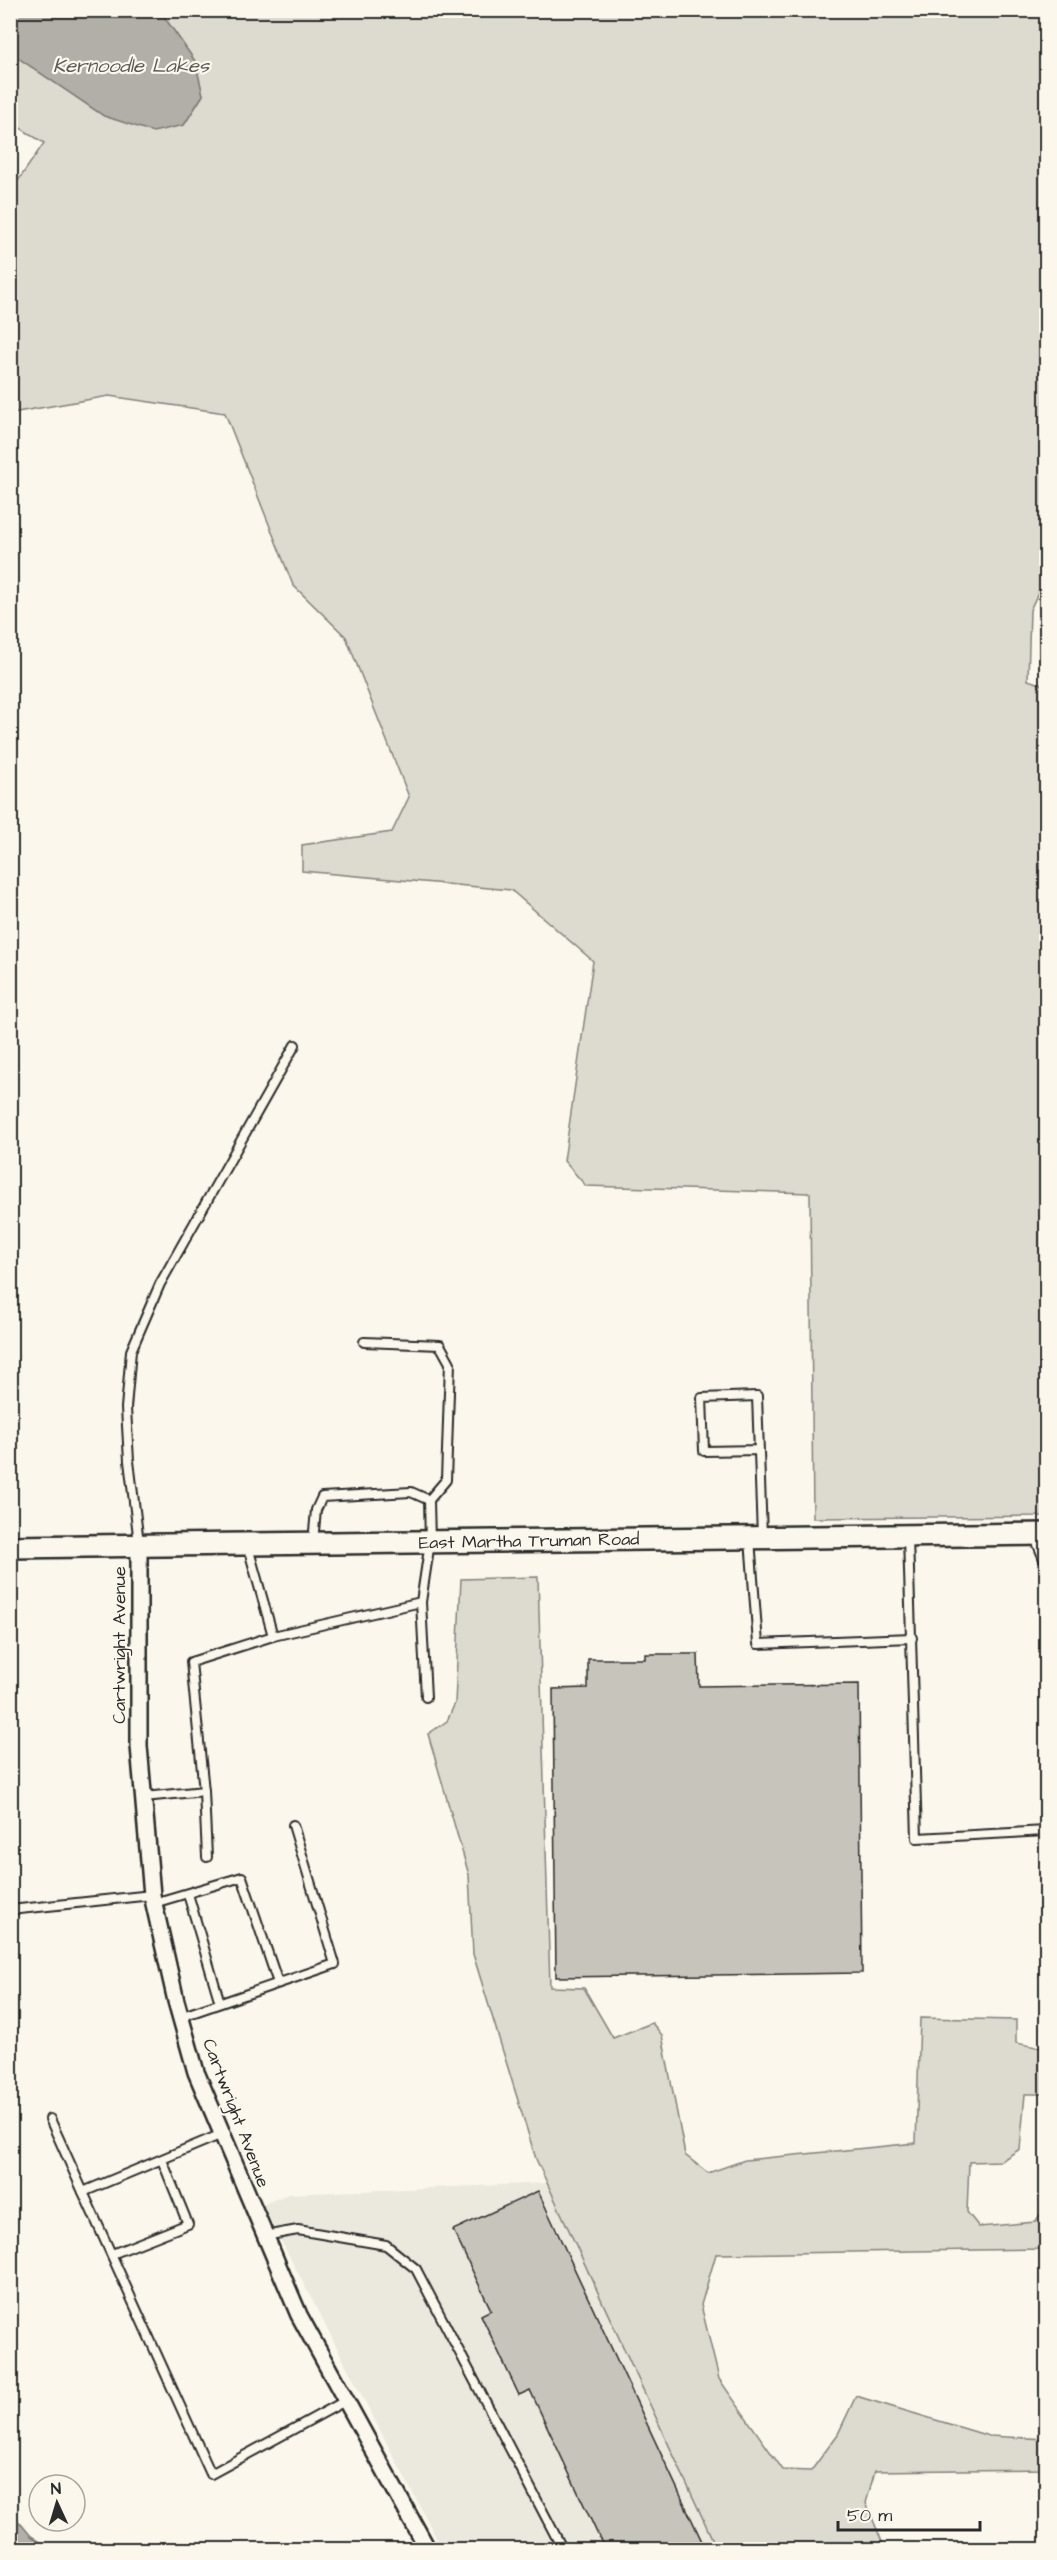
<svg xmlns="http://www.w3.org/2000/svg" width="1057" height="2560" font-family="'Architects Daughter',sans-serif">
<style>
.built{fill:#ebe8de}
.green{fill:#dddad0;stroke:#84827e;stroke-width:1.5}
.water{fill:#b1afa7;stroke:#7b7a75;stroke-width:1.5}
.building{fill:#c7c4bc;stroke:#2b2b2b;stroke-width:1.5}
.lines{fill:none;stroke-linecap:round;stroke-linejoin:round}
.lane-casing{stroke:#2b2b2b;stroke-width:12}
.street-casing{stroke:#2b2b2b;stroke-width:20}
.secondary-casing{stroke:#2b2b2b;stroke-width:26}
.lane{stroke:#fbf7ec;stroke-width:8}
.street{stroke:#fbf7ec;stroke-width:15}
.secondary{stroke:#fbf7ec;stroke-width:21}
.labels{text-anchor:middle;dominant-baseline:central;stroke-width:4.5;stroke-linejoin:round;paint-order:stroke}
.street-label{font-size:18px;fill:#2b2b2b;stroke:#fbf7ec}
.water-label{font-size:20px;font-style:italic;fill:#5a5956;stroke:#fbf7ec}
</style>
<rect width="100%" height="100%" fill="#fbf7ec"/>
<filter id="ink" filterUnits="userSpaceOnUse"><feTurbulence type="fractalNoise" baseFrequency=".0167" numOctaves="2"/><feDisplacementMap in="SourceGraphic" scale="12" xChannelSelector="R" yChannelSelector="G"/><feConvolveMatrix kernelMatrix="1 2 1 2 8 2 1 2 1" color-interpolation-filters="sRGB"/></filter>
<g filter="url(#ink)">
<polygon class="built" points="548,2183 717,2549 442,2549 262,2204 289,2194"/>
<g class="green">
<polygon points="160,11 1046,11 1046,576 1030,610 1028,680 1046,686 1046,1516 813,1518 810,1193 586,1186 564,1161 593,961 511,890 302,871 302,845 392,832 409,797 346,637 293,585 225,413 109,396 11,413 11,191 44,143 11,122 11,53 104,116 184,125 203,95 195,61"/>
<polygon points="538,1577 550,1987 584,1988 613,2038 652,2023 662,2035 685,2155 708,2173 745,2160 916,2143 920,2018 1016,2020 1016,2043 1046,2049 1046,2094 1025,2094 1020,2149 1001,2161 969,2162 967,2212 979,2227 1036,2222 1046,2205 1046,2249 716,2254 701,2305 719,2379 783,2470 811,2471 838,2434 856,2396 989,2436 1046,2439 1046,2469 875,2471 866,2503 885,2549 717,2549 536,2159 473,1954 469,1875 428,1734 447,1721 455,1703 461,1579"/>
</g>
<g class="water">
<polygon points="10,11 160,11 195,61 203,95 184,125 153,132 104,116 11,53"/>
<polygon points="10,2511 31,2536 51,2549 11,2549"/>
</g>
<g class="building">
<polygon points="645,1654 698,1654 699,1686 859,1684 862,1973 556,1977 553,1689 588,1688 588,1659 645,1659"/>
<polygon points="538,2191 706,2550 605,2550 530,2390 519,2395 481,2315 491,2310 453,2230"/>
</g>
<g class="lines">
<defs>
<g id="lane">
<polyline points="364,1342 440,1345 450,1363 446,1480 429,1500"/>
<polyline points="759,1450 704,1451 702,1398 757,1396 762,1536"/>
<polyline points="1034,1535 1046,1564"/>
<polyline points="908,1537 917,1838 1046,1831"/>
<polyline points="750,1539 758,1644 912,1638"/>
<polyline points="139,1543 129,1461 126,1408 131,1351 160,1284 295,1045"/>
<polyline points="421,1602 426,1697"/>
<polyline points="273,1636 421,1602 430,1542 429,1500 411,1492 322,1497 316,1510 313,1542"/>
<polyline points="204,1791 207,1857"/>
<polyline points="144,1797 204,1791 191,1662 273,1636 248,1547"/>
<polyline points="188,1894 220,2003"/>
<polyline points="154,1903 242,1877 278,1983"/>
<polyline points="10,1910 152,1895"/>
<polyline points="180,2017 335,1964 293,1825"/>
<polyline points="50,2119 83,2192"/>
<polyline points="222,2134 83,2192 211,2474 345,2401"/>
<polyline points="264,2236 298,2230 386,2245 416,2269 563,2550"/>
<polyline points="112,2254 188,2224 162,2160"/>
</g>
<polyline id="street" points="139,1544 139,1746 152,1895 176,2001 196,2072 299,2315 428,2550"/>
<polyline id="secondary" points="10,1547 1046,1534"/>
</defs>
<use href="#lane" class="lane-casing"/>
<use href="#street" class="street-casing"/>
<use href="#secondary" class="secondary-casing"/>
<use href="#lane" class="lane"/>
<use href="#street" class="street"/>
<use href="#secondary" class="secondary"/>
</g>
</g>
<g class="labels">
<g class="street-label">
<text transform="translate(529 1541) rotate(-1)">East Martha Truman Road</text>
<text transform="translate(119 1645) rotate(-90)">Cartwright Avenue</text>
<text transform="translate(236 2113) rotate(69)">Cartwright Avenue</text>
</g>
<g class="water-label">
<text x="131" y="66">Kernoodle Lakes</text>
</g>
</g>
<rect width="1057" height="2560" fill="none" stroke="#fbf7ec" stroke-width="36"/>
<rect x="18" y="18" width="1021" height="2524" fill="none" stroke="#2b2b2b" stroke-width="2" filter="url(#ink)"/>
<g transform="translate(57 2503) rotate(356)"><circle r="28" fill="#fbf7ec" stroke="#a8a59f" stroke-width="1.5"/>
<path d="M0-4.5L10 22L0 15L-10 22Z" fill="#2b2b2b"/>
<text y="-9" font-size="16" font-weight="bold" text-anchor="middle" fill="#2b2b2b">N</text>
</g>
<path d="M838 2521v9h142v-9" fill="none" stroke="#2b2b2b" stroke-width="3"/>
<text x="847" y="2521" font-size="18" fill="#2b2b2b" stroke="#fbf7ec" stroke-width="4.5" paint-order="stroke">50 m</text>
</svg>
